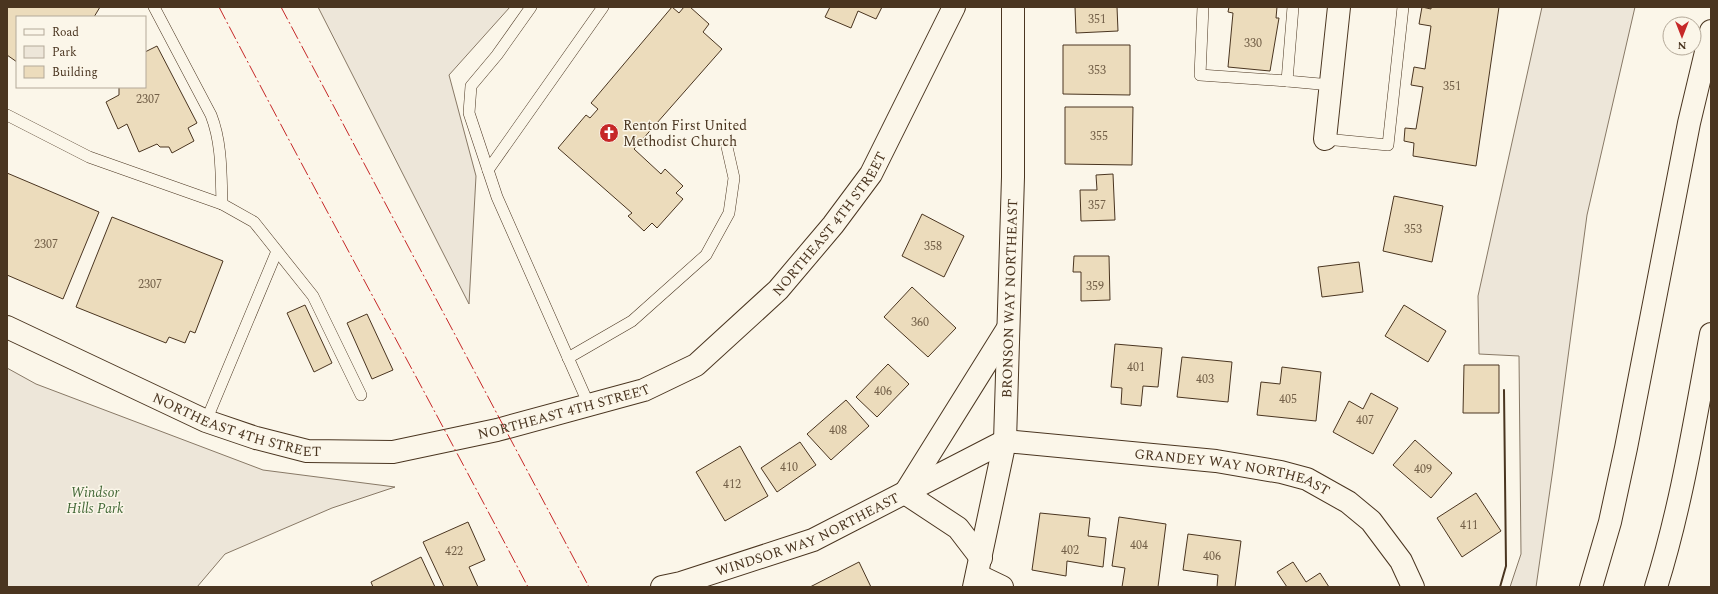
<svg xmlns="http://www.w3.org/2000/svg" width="1718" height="594" font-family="Spectral,serif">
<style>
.green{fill:#ede6d9;stroke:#887966}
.building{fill:#ecdcbc;stroke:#4a3520}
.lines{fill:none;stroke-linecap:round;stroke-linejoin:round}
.lane-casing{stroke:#4a3520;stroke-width:12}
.street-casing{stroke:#4a3520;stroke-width:24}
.secondary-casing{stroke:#4a3520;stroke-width:24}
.highway-casing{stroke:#4a3520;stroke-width:24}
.lane{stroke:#fbf6e9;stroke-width:11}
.street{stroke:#fbf6e9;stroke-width:22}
.secondary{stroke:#fbf6e9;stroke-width:22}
.highway{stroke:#fbf6e9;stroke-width:22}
.wall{stroke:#4a3520;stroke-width:2}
.power{stroke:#c62828;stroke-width:1;stroke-dasharray:14 3 2 3;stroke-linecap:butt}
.labels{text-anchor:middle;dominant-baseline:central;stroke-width:3;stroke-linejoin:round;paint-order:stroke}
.number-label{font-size:12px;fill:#725f47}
.poi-label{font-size:14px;fill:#4a3520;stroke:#fbf6e9;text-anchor:start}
.street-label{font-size:14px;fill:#4a3520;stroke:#fbf6e9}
.park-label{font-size:14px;font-style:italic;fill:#436837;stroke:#fbf6e9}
</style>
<rect width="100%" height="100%" fill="#fbf6e9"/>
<g class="green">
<polygon points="318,7 510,7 449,75 476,176 469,304"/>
<polygon points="1542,7 1635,7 1587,215 1553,469 1536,587 1510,587 1521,554 1519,356 1479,354 1478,296"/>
<polygon points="7,368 36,384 263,470 395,487 332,508 225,554 197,587 7,587"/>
</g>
<g class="building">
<polygon points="7,7 100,7 94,17 17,17 17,62 7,55"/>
<polygon points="672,7 679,13 684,7 690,7 709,24 703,32 722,49 634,149 661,174 665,169 683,186 676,193 683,199 657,228 652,223 644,231 628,216 632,213 558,148 586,115 590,118 598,109 591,103"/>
<polygon points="830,7 882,7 876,19 858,11 851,28 825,17"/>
<polygon points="1075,7 1117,7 1118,31 1076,33"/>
<polygon points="1229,7 1277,7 1276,18 1279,18 1270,71 1228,67 1233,13 1228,12"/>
<polygon points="1422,7 1431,9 1431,7 1499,7 1476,166 1413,156 1414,143 1404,141 1405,128 1416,129 1423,87 1411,85 1414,67 1425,69 1431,26 1419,24"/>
<polygon points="1063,45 1130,45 1130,95 1063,94"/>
<polygon points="157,46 197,123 188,128 194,141 172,153 169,147 160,147 157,144 139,152 127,124 118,129 106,102 119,95 119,87 145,87 145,52"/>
<polygon points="1065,107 1133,107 1132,165 1065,164"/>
<polygon points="7,173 99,212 63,299 7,275"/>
<polygon points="1113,174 1115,220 1081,221 1080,190 1097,190 1096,175"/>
<polygon points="1394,196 1443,206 1432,262 1383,251"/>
<polygon points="922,214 964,236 944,277 902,256"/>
<polygon points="112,217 223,261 195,333 190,331 185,343 169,337 166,343 76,307"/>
<polygon points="1074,256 1109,256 1110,300 1081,301 1081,272 1073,272"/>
<polygon points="1359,262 1363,292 1322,297 1318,267"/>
<polygon points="912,287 956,328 928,357 884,317"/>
<polygon points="305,305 332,363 314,372 287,313"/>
<polygon points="1404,305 1446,331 1428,362 1385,336"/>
<polygon points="367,314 393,370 372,379 347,323"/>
<polygon points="1115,344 1162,348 1158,387 1143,386 1141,406 1121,404 1122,388 1111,387"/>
<polygon points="1182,357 1232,362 1228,402 1177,397"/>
<polygon points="888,364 909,384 877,417 856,397"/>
<polygon points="1464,365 1499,365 1499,413 1463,413"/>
<polygon points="1282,367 1321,372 1316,421 1257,415 1261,382 1280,384"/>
<polygon points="1371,393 1398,408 1373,454 1333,432 1349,401 1363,409"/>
<polygon points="846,400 869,426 831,460 807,434"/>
<polygon points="1415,440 1452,473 1431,498 1393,465"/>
<polygon points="800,442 816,465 777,492 761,468"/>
<polygon points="740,446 768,496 725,521 696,472"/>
<polygon points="1476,493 1501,531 1462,557 1437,518"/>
<polygon points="1040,513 1090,518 1088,536 1106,538 1103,567 1067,561 1066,576 1032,570"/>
<polygon points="1119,517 1166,524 1158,587 1122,587 1125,568 1112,566"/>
<polygon points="468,522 485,560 469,567 478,587 444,587 423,542"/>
<polygon points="1188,534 1241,541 1235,587 1217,587 1218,575 1183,570"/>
<polygon points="421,557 435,587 373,587 371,582"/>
<polygon points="859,562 871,587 810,587"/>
<polygon points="1293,562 1306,582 1320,573 1329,587 1287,587 1277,572"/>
</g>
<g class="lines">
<defs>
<g id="lane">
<path d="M154,7L211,115C222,143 221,174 222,204"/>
<polyline points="531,7 497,55 471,86 469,113 497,197 589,405"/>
<polyline points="1203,7 1200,75 1287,81"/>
<polyline points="1293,7 1287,81 1331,85"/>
<polyline points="7,115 89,157 222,204 254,222 313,296 361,395"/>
<polyline points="1325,139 1388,145 1403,7"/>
<polyline points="488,170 603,7"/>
<polyline points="568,358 632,321 706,255 729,213 734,178 727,147"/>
<polyline points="206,421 277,251"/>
</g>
<g id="street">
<polyline points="1325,139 1339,7"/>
<path id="s1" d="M1005,441L1216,461L1281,472L1307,479L1348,502L1371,521L1401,561L1413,587"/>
<polyline points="981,558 958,528 905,493 1008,328"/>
<polyline points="977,575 1002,587"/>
<path id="s2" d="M662,587L681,583L813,540L1005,441"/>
<path id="s3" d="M974,587L1005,441L1013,177V7"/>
</g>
<g id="secondary">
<path id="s4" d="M7,327L206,421L256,438L307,451L393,452L497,430L644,390L696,365L778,290L833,225L871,174L954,7"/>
</g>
<g id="highway">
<polyline points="1591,587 1610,522 1626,448 1689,123 1711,31"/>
<path d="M1656,587C1682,504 1695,419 1711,334"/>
</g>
</defs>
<use href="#lane" class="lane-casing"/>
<use href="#street" class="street-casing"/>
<use href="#secondary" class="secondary-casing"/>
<use href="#highway" class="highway-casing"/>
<use href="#lane" class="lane"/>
<use href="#street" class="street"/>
<use href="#secondary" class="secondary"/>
<use href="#highway" class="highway"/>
<polyline class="wall" points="1500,587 1506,566 1504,390"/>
<g class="power">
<path d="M219,7C320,201 426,393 528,587"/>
<polyline points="281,7 589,587"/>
</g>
</g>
<defs>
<symbol id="church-disc" viewBox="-11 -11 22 22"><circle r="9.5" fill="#c62828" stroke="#fbf6e9"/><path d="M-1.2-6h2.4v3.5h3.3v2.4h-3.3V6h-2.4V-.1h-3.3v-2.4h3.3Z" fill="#fff"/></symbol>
</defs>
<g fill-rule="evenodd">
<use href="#church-disc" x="598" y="122" width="22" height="22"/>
</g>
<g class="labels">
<g class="number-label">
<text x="1097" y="19">351</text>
<text x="1253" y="43">330</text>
<text x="1097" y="70">353</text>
<text x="1452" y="86">351</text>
<text x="148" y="99">2307</text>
<text x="1099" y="136">355</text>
<text x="1097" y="205">357</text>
<text x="1413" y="229">353</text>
<text x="46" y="244">2307</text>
<text x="933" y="246">358</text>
<text x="150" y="284">2307</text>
<text x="1095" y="286">359</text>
<text x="920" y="322">360</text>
<text x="1136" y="367">401</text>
<text x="1205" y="379">403</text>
<text x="883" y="391">406</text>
<text x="1288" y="399">405</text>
<text x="1365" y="420">407</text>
<text x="838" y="430">408</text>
<text x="789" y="467">410</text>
<text x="1423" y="469">409</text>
<text x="732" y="484">412</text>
<text x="1469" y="525">411</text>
<text x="1139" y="545">404</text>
<text x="1070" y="550">402</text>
<text x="454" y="551">422</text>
<text x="1212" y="556">406</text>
</g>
<g class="poi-label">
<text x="623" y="125">Renton First United<tspan x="623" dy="16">Methodist Church</tspan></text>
</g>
<g class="street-label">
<text stroke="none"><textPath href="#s4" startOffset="923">NORTHEAST 4TH STREET</textPath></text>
<text stroke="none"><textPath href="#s3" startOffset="292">BRONSON WAY NORTHEAST</textPath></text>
<text stroke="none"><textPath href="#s4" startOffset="587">NORTHEAST 4TH STREET</textPath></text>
<text stroke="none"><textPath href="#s4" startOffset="251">NORTHEAST 4TH STREET</textPath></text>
<text stroke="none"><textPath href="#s1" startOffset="230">GRANDEY WAY NORTHEAST</textPath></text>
<text stroke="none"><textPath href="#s2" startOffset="155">WINDSOR WAY NORTHEAST</textPath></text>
</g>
<g class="park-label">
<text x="95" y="492">Windsor<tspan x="95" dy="16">Hills Park</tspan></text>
</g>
</g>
<rect width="1718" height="594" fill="none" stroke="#4a3520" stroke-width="16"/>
<rect x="16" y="16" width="130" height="72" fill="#fbf6e9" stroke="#b4a999"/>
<rect x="24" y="29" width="20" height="6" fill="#fbf6e9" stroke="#b4a999"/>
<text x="52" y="36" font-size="12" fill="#4a3520">Road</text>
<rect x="24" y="46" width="20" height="12" fill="#ede6d9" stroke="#b4a999"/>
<text x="52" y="56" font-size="12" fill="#4a3520">Park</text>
<rect x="24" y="66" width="20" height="12" fill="#ecdcbc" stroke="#b4a999"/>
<text x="52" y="76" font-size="12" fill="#4a3520">Building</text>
<g transform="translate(1682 36) rotate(180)"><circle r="19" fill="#fbf6e9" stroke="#b4a999"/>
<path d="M0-3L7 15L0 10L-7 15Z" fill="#c62828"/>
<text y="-6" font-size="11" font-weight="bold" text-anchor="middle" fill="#4a3520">N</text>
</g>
</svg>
